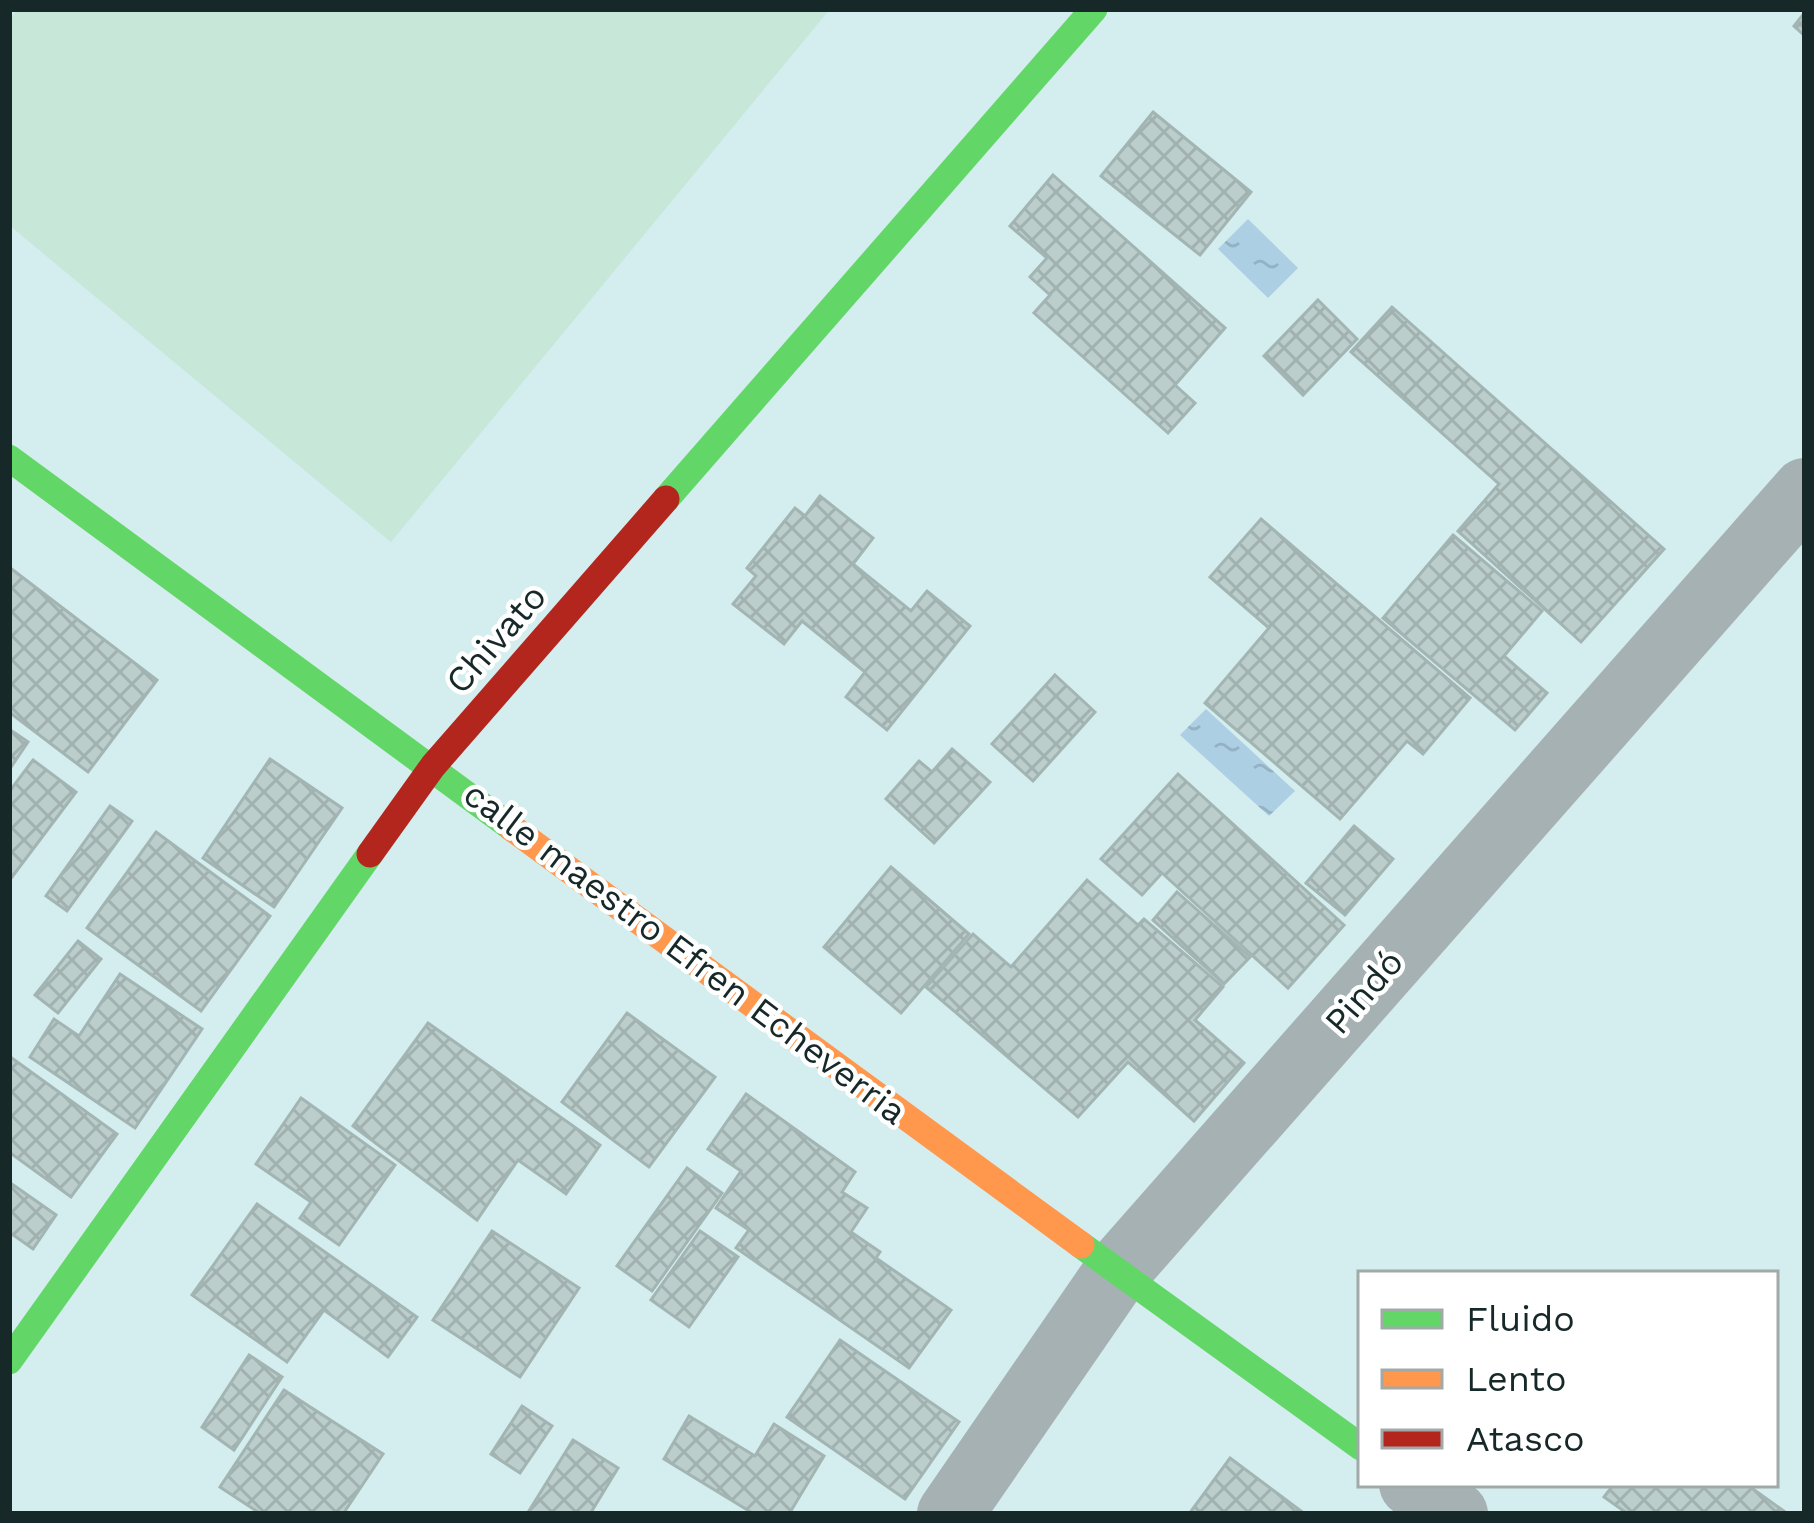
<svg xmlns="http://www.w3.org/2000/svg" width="1814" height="1523" font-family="'Work Sans',sans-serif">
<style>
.pitch{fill:#c7e7d9}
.water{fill:url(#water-ripples)}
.building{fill:url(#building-cross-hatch);stroke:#a2b5b3;stroke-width:3}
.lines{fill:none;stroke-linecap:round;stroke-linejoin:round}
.street{stroke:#a6b1b3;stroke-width:66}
.fast{stroke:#63d668;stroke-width:27}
.slow{stroke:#ff974d;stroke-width:27}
.jam{stroke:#b3261e;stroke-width:27}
.labels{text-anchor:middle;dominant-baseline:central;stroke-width:9;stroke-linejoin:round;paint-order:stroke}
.street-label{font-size:36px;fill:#172829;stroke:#fff}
</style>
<defs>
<pattern id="water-ripples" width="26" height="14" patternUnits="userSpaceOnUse" patternTransform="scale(3)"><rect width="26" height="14" fill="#adcfe4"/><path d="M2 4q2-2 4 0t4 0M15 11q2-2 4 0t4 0" fill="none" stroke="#94b2c4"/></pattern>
<pattern id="building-cross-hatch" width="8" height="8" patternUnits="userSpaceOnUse" patternTransform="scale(3)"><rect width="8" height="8" fill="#bbcecc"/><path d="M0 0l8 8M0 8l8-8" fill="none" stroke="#a0b1af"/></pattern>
</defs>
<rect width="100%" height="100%" fill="#d4edee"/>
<polygon class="pitch" points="18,9 830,9 391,542 9,225 9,20"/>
<g class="water">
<polygon points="1248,219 1298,268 1268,298 1218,249"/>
<polygon points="1206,709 1295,791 1269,816 1180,735"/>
</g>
<g class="building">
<polygon points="1805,12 1805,36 1794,26"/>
<polygon points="1153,112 1251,192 1200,255 1101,176"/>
<polygon points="1053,175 1225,328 1175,385 1195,403 1168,433 1034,313 1050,295 1030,277 1047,258 1010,226"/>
<polygon points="1318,300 1357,339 1303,395 1264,356"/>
<polygon points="1392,307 1664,549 1581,642 1458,531 1499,484 1351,352"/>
<polygon points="820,496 873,538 853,564 911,611 927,591 970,626 887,730 846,697 865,672 802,621 784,644 733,604 756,576 747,568 795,508 805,516"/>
<polygon points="1261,519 1470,698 1423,754 1407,741 1340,819 1205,703 1269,628 1210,577"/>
<polygon points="1453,535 1542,611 1504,656 1547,693 1515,730 1383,618"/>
<polygon points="9,567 157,680 88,772 9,712"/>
<polygon points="1055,675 1095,712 1033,781 992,744"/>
<polygon points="9,729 28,742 9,770"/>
<polygon points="952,749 990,782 934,843 886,799 919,761 932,772"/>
<polygon points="270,759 342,808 274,907 203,858"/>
<polygon points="33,760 76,792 9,881 9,792"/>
<polygon points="1178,774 1344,925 1288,988 1162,873 1142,895 1101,859"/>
<polygon points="110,806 132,821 67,911 46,896"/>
<polygon points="1354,826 1393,859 1345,915 1306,883"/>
<polygon points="156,832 270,916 201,1011 87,928"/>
<polygon points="891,867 969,934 901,1013 824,947"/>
<polygon points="1087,880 1138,925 1144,919 1223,987 1195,1020 1244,1063 1194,1121 1128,1062 1078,1117 926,987 973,934 1011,967"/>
<polygon points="1177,892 1250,957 1224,984 1153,920"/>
<polygon points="78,941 101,959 58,1013 35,995"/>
<polygon points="120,974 202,1029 135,1128 30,1057 54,1019 79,1036"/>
<polygon points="627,1013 715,1077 649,1167 562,1102"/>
<polygon points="428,1023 600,1145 566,1194 518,1160 477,1220 353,1126"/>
<polygon points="9,1056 117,1134 71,1197 9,1152"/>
<polygon points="746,1094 855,1172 842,1192 867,1208 851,1232 880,1252 876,1258 951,1310 909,1368 736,1248 749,1230 716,1208 741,1171 708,1149"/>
<polygon points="301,1098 395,1165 339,1245 300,1218 311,1202 256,1164"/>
<polygon points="687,1168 722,1193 652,1291 617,1266"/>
<polygon points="9,1182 56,1215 33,1249 9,1232"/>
<polygon points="257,1204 417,1317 388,1357 324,1310 287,1362 192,1295"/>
<polygon points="492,1231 579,1288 520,1377 433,1320"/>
<polygon points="700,1231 738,1257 689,1327 651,1300"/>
<polygon points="840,1340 959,1422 905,1499 787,1417"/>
<polygon points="249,1355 282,1377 234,1450 202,1427"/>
<polygon points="284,1390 383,1454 343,1514 261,1514 220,1487"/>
<polygon points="522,1406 552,1426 520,1473 491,1454"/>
<polygon points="689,1416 755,1456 774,1424 824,1456 789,1514 754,1514 664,1459"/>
<polygon points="573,1440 618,1468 590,1514 527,1514"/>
<polygon points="1230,1458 1305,1514 1189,1514"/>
<polygon points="1614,1484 1746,1484 1788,1514 1628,1514 1604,1497"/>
</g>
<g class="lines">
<g class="street">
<polyline points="1412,1484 1455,1514"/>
<polyline points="950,1514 1116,1273 1805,491"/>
</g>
<g class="fast">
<polyline points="9,458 512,828"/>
<polyline points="666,499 1094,9"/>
<polyline points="1081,1245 1361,1447"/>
<polyline points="9,1361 370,854"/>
</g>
<polyline class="slow" points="512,828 1081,1245"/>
<polyline class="jam" points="370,854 433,766 666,499"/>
</g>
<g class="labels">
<g class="street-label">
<text transform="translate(496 639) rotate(-49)">Chivato</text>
<text transform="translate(685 953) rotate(37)">calle maestro Efren Echeverria</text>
<text transform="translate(1364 992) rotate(-49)">Pindó</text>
</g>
</g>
<rect width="1814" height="1523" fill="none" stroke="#172829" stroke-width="24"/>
<rect x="1358" y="1271" width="420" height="216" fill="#ffffff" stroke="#a2a9a9" stroke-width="3"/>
<rect x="1382" y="1310" width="60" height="18" fill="#63d668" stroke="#a2a9a9" stroke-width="3"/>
<text x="1466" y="1331" font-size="36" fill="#172829">Fluido</text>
<rect x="1382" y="1370" width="60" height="18" fill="#ff974d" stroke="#a2a9a9" stroke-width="3"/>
<text x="1466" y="1391" font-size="36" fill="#172829">Lento</text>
<rect x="1382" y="1430" width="60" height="18" fill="#b3261e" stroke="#a2a9a9" stroke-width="3"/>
<text x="1466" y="1451" font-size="36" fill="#172829">Atasco</text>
</svg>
